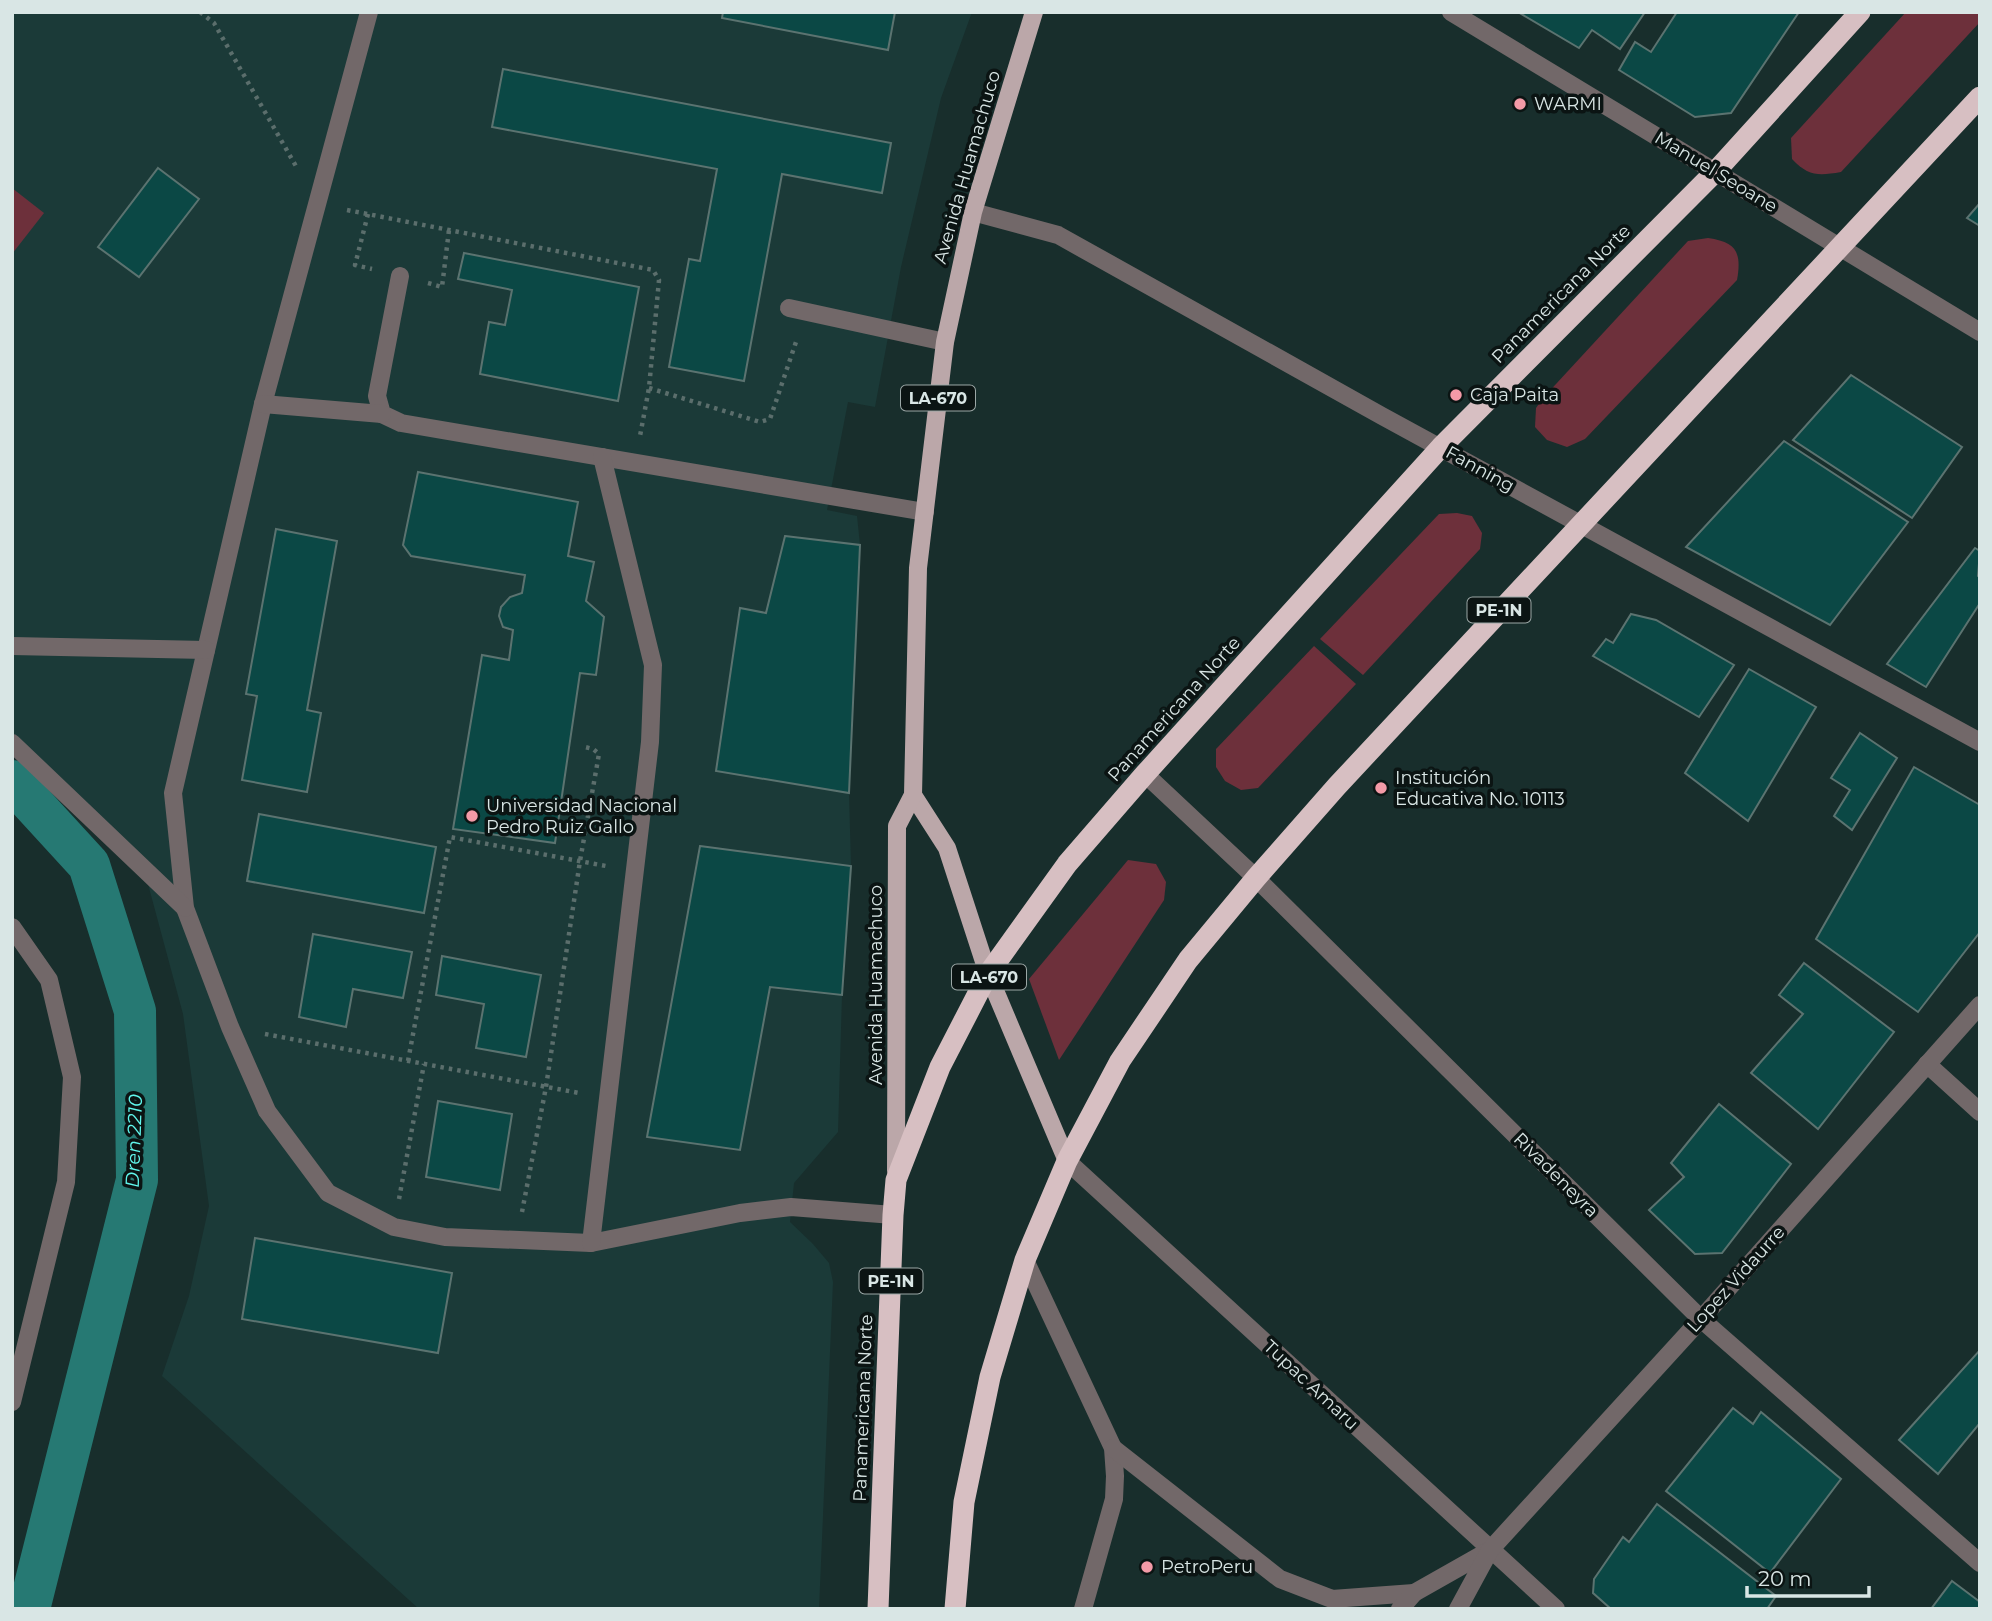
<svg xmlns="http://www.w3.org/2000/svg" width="1992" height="1621" font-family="Montserrat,sans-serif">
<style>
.built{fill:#1b3a38}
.green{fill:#6d303b}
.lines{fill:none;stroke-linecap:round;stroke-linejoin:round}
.canal{stroke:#267973;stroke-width:42}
.building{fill:#0b4845;stroke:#5b7370;stroke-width:2}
.path{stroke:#5b6e6c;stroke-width:4.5;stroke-dasharray:3.5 5;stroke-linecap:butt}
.minor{stroke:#726869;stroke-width:18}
.major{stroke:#bba7a9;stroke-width:18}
.highway{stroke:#d7bfc2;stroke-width:21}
.poi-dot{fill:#f39aa7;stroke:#0b1413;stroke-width:2.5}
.labels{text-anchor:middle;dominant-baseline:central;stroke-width:7;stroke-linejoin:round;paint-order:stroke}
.shield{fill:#0b1413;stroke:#9ba7a6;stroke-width:2}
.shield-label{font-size:16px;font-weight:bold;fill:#d9e6e5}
.poi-label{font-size:18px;fill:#d9e6e5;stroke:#0b1413;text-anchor:start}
.street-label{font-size:18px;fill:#d9e6e5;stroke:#0b1413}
.water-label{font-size:19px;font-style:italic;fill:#61f7ed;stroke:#0b1413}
</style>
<rect width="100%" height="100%" fill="#182e2c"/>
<polygon class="built" points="12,12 972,12 941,98 901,267 875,407 848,402 827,510 857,516 860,545 849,793 851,866 842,995 838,1132 794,1183 790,1222 813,1244 829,1263 833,1282 819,1609 419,1609 162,1376 189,1296 209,1206 183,1014 148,884 12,744"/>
<g class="green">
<path d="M1906,12H1980V22L1841,172C1818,176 1808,176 1792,159L1791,138Z"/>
<polygon points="12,188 44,213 12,254"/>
<path d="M1708,238C1736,242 1742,252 1737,280L1585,439L1567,447L1547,440L1535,427L1536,408L1544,397L1688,241Z"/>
<polygon points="1457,513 1472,516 1482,533 1480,549 1363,675 1320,639 1439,514"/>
<polygon points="1314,646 1356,684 1258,788 1241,790 1225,781 1216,767 1216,749"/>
<polygon points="1128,860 1156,864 1166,882 1164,900 1059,1060 1029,979"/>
</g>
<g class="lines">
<polyline class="canal" points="12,781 89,865 135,1011 137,1180 29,1609"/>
</g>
<g class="building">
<polygon points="723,12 895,12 888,50 722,18"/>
<polygon points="1518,12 1645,12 1620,49 1592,30 1579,48"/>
<polygon points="1677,12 1799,12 1731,113 1695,117 1619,70 1635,42 1651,52"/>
<polygon points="503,69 891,143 882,193 782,174 744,381 669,367 689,259 700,261 717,169 492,127"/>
<polygon points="158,168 199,199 139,277 98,247"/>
<polygon points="1980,203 1980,226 1967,218"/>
<polygon points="464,253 639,287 618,401 480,374 489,322 505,325 512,290 458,279"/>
<polygon points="1851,375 1962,447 1912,518 1793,440"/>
<polygon points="1784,441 1908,522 1830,625 1686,547"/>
<polygon points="418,472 578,502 568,556 594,562 586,601 604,617 596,675 580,673 555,843 453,829 482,655 509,660 513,630 503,627 499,616 501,607 510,597 522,593 525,575 411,556 403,545"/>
<polygon points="276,529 337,541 307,710 321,713 307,792 242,780 257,696 246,694"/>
<polygon points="785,536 860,545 849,793 716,771 740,608 766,613"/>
<polygon points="1975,548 1980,551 1978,576 1980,577 1980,603 1926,687 1887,664"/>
<polygon points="1631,614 1656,620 1734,665 1699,717 1593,656 1606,639 1613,643"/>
<polygon points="1749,669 1816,707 1748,821 1685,773"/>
<polygon points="1860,733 1897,758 1852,830 1834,816 1850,790 1831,778"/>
<polygon points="1914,767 1980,805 1980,932 1918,1012 1816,939"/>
<polygon points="259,814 436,847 424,913 247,881"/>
<polygon points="700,846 851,866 842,995 770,987 740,1150 647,1137"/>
<polygon points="313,934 412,952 403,998 353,989 346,1027 299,1017"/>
<polygon points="442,956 541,975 526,1057 476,1048 484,1004 436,995"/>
<polygon points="1804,963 1894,1032 1818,1129 1751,1073 1803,1014 1779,995"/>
<polygon points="438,1101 512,1114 500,1190 426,1177"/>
<polygon points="1719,1104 1791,1164 1722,1253 1695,1254 1649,1210 1684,1177 1671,1163"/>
<polygon points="255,1238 452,1273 438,1353 242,1319"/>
<polygon points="1980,1350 1980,1423 1938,1474 1899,1440"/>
<polygon points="1733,1408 1753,1424 1761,1412 1841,1479 1770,1573 1666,1491"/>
<polygon points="1657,1504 1776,1596 1767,1609 1611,1609 1593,1593 1594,1579 1623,1537 1629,1542"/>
<polygon points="1952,1581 1980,1602 1980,1609 1931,1609"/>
</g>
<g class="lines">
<g class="path">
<polyline points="200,12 214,23 297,168"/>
<polyline points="347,210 653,270 659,280 649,388 640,436"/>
<polyline points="368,214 355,265 372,269"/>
<polyline points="428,283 442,287 449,230"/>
<polyline points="649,388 760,422 770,419 797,339"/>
<polyline points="265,1034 579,1093"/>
<polyline points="408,1061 450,837 606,866"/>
<polyline points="399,1199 424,1064"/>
<polyline points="522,1212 546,1087 580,861 599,754 593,749 585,747"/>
</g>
<g class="minor">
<polyline points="369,12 263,404 173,793 185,908 230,1027 267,1111 328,1193 394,1227 445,1237 591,1243 740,1213 791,1207 893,1215"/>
<polyline points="1451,12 1980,332"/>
<polyline points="973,212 1058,235 1382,416 1980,742"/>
<polyline points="400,276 377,396 382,414 401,423 925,512"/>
<polyline points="789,308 945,342"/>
<polyline points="263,404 382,414"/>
<polyline points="12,646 206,650"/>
<polyline points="12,743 185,908"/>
<polyline points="1145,774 1256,878 1701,1319 1980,1563"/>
<polyline points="12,927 49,980 72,1077 66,1182 12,1402"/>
<polyline points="1927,1064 1980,1112"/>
<polyline points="1067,1161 1556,1609"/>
<polyline points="591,1243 650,742 653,665 602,457"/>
<polyline points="1025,1260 1113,1448 1115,1476 1114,1499 1083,1609"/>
<polyline points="1113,1448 1280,1579 1332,1599 1414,1593"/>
<polyline points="1400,1609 1414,1593 1490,1550"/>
<polyline points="1458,1609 1490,1550 1701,1319 1980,1005"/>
</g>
<g class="major">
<polyline points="913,795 947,848 988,974 1067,1161"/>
<polyline points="896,1171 897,826 913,795 918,568 945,342 973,212 1034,12"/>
</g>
<g class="highway">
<polyline points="878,1609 893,1215 896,1180 940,1067 988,974 1067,864 1145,774 1441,447 1715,172 1860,12"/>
<polyline points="955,1609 964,1502 990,1377 1025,1260 1067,1161 1120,1061 1188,960 1256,878 1337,786 1980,97"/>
</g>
</g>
<g class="poi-dot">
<circle cx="1520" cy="104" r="7"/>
<circle cx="1456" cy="395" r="7"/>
<circle cx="1381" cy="788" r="7"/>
<circle cx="472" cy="816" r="7"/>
<circle cx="1147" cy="1567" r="7"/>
</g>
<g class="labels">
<g class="shield">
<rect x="901" y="385.5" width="74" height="25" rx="5"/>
<rect x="1467.5" y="597.5" width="63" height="25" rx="5"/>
<rect x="952" y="964.5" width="74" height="25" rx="5"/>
<rect x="859.5" y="1268.5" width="63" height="25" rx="5"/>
</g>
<g class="shield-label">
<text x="938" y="398">LA-670</text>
<text x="1499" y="610">PE-1N</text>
<text x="989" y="977">LA-670</text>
<text x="891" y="1281">PE-1N</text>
</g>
<g class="poi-label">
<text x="1534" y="104">WARMI</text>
<text x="1470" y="395">Caja Paita</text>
<text x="1395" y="778">Institución<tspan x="1395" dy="21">Educativa No. 10113</tspan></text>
<text x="486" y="806">Universidad Nacional<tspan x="486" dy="21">Pedro Ruiz Gallo</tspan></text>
<text x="1161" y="1567">PetroPeru</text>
</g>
<g class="street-label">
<text transform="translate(967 167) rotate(-74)">Avenida Huamachuco</text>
<text transform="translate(1716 172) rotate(31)">Manuel Seoane</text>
<text transform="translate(1561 294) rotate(-45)">Panamericana Norte</text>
<text transform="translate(1480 469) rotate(29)">Fanning</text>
<text transform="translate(1174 709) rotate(-48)">Panamericana Norte</text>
<text transform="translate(876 985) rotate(-90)">Avenida Huamachuco</text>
<text transform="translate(1556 1175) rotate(45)">Rivadeneyra</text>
<text transform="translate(1736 1279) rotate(-48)">Lopez Vidaurre</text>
<text transform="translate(1311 1385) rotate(43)">Tupac Amaru</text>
<text transform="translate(863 1408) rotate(-88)">Panamericana Norte</text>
</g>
<g class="water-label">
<text transform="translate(134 1141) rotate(-88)">Dren 2210</text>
</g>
</g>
<rect width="1992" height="1621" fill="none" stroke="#d9e6e5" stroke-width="28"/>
<path d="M1747 1586v10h122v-10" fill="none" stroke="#d9e6e5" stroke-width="3.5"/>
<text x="1758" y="1586" font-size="21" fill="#d9e6e5" stroke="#0b1413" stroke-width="5" paint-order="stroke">20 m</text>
</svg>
